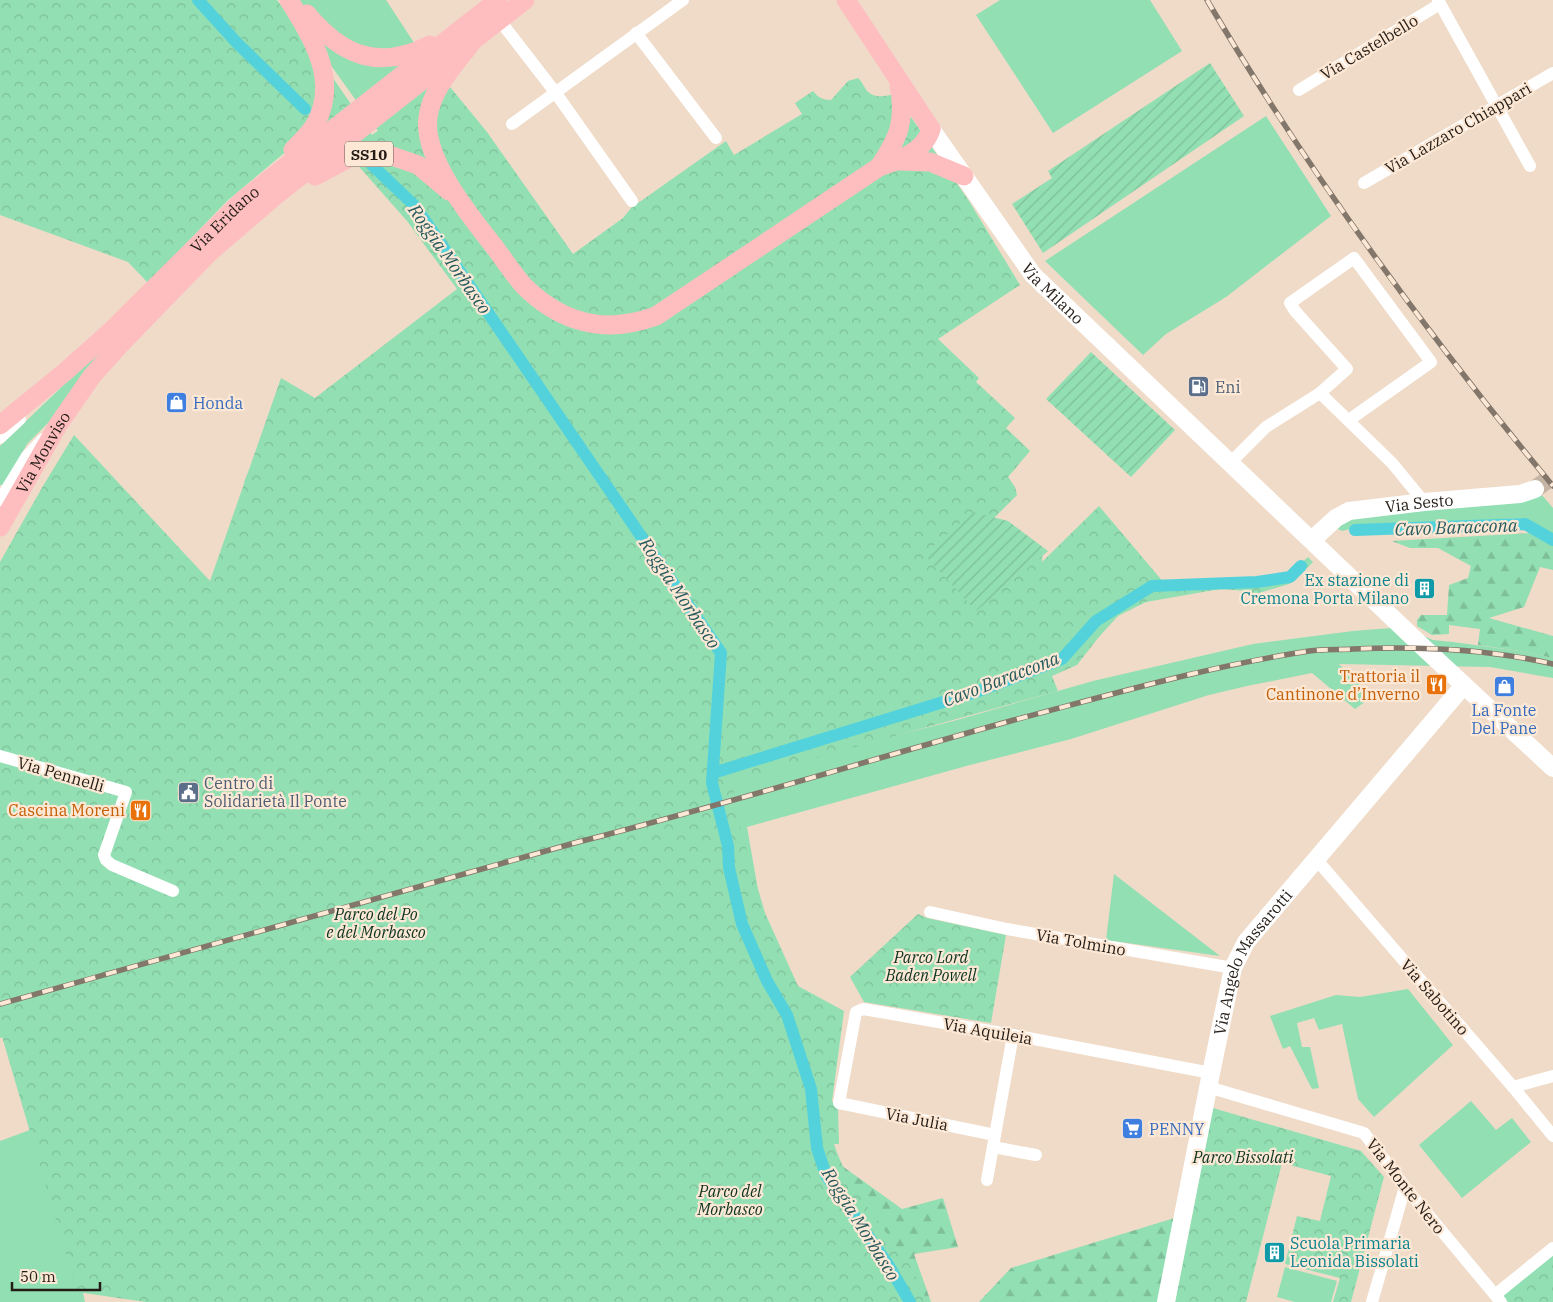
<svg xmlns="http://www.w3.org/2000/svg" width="1553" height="1302" font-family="'IBM Plex Serif',serif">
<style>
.grass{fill:#92dfb3}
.forest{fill:url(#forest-firs)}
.park{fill:url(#park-crowns)}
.garden{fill:url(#garden-furrows)}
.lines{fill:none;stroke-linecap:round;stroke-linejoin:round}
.canal{stroke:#54d2db;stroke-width:12}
.secondary-tunnel{stroke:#c6b5a4;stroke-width:18;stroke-dasharray:18 9;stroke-linecap:butt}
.street{stroke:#fff;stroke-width:12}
.secondary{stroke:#fff;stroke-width:18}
.primary{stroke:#febec0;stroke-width:19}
.rail-casing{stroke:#83766a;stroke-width:5.5}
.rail{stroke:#fde8d5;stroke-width:4;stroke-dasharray:11;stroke-linecap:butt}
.labels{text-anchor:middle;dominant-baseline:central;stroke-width:4.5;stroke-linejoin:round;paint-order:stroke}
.shield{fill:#fde8d5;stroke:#65594f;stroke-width:1}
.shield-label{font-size:15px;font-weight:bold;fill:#241c16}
.street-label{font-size:16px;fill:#241c16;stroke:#fde8d5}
.service-label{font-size:16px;fill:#4e5e75;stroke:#fde8d5;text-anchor:start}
.shop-label{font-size:16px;fill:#366cbe;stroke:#fde8d5;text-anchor:start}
.culture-label{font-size:16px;fill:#0d838f;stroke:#fde8d5;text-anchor:end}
.food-label{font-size:16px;fill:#c56008;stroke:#fde8d5;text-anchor:end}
.park-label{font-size:16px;font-style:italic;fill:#0c3421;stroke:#fde8d5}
.water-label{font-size:18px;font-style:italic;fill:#255a5e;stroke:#fde8d5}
</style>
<defs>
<pattern id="forest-firs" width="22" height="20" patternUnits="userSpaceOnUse" patternTransform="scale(1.25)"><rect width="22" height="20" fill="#92dfb3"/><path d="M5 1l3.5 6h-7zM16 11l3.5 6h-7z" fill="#7ebf99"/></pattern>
<pattern id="park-crowns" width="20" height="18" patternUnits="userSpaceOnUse" patternTransform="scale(1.25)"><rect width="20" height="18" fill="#92dfb3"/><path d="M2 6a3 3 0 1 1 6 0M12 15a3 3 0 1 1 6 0" fill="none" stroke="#7ebf99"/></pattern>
<pattern id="garden-furrows" width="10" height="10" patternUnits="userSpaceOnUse" patternTransform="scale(1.25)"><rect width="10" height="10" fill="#92dfb3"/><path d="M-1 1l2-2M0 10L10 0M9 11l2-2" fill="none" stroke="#7ebf99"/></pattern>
</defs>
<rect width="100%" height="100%" fill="#efdbc8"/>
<g class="grass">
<polygon points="288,0 386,0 443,87 401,163 299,21"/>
<polygon points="1000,0 1150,0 1182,51 1053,133 976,15"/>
<polygon points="1266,116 1331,216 1226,297 1166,334 1143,355 1045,261"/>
<polygon points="115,336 57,414 27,444 4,485 0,485 0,446"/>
<polygon points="285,388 728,778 957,720 1093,681 1253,644 1353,631 1403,627 1433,640 1453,642 1519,651 1553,658 1553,678 1490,667 1339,664 1372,697 1355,709 1312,673 1247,686 1209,695 1071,739 970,765 747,827 762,913 20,1033 0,1038 0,985 269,494 244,482"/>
<polygon points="1541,494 1553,508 1553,534 1522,518 1364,526 1342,531 1332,526 1352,515"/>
<polygon points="1114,874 1220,956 1106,940"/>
<polygon points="1408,989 1453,1045 1374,1117 1358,1099 1342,1024 1319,1030 1314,1018 1297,1023 1302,1047 1310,1047 1319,1088 1312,1089 1290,1046 1283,1049 1270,1016 1336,995 1360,997"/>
<polygon points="1471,1101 1496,1130 1512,1118 1531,1142 1462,1198 1419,1145"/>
<polygon points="46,1124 85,1302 0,1302 0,1141"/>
<polygon points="1285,1267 1337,1281 1331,1302 1295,1302 1277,1297"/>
</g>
<g class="forest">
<polygon points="1531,533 1553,545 1553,570 1540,567 1524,607 1489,618 1553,636 1553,658 1519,651 1478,645 1480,629 1449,625 1449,634 1432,635 1417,626 1417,620 1421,615 1447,615 1449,585 1468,578 1471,566 1438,548 1410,548 1392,541"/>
<polygon points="831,1158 902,1209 943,1198 958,1247 914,1254 931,1302 927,1302"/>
<polygon points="1181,1216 1164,1302 979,1302 1011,1268"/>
</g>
<g class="park">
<path d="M0,0H277L307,40L372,135L446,82L487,132L573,254L623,218L631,208L726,141L734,155L802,114L795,103L813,91C818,97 822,100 831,100L848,81L858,78C863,83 864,87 867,91C875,99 886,96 895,94L969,201L1020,285L938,339L979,378L976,382L1015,418L1006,428L1030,451L1008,477L1015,487L1017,495L990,522L1043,551L1042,562L1099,506L1165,584L1287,576L1308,557L1313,562L1295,580L1289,584L1249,596L1247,591L1220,589L1146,602L1118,616L1098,638L1077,665L1052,676L1058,691L732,781L741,831L765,913L798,986L844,1011L832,1101L838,1109L839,1144H834C847,1186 882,1225 907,1261C915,1273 921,1289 928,1302H146L77,1292L3,1040L0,1022V562L43,486L74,435L210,581L281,378L315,398L457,289L407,221L354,161L295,144L227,201L148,283L128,262L0,215Z"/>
<polygon points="918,914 927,918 1006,935 991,1023 864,1002 850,977"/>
<polygon points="1213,1108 1361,1151 1384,1177 1351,1302 1333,1302 1340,1278 1285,1264 1297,1216 1320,1221 1331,1176 1282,1163 1246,1302 1175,1302"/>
<polygon points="1553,1254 1553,1302 1508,1302 1503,1296"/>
</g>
<g class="garden">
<polygon points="1210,63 1244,116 1043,253 1012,204 1052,178 1048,171"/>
<polygon points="1091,352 1175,430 1131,477 1046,399"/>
<polygon points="973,512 1008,521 1048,551 976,611 924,554"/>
</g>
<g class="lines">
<g class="canal">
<polyline points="198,0 237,43 305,109"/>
<polyline points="372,165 415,206 721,653 712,783 728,846 729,868 742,924 767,981 787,1015 811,1089 817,1148 826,1175 889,1266 910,1302"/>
<polyline points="1355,530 1525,524 1553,540"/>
<polyline points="713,773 979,691 1062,659 1096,621 1152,586 1257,582 1290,577 1301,566"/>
</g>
<polyline class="secondary-tunnel" points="1535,489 1553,476"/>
<g class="street">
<polyline points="1438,0 1530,166"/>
<polyline points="504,26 555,92 632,201"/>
<polyline points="636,33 716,138"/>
<polyline points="1299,90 1440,4"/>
<polyline points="512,124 683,0"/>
<polyline points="1364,183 1553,73"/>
<polyline points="1320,393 1392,463 1424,502"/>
<polyline points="0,438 20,419"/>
<polyline points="1230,463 1266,427 1320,393 1347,369 1295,311 1290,303 1354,258 1431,362 1349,420"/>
<polyline points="0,500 27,456 43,439"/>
<polyline points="0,756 126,792 104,855 106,860 112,865 173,891"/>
<polyline points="1316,859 1513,1087 1553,1136"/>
<polyline points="930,912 1007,929 1233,968"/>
<polyline points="1208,1087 1364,1133 1405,1187 1501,1302"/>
<polyline points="1513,1087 1553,1076"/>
<polyline points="995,1135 839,1103 856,1012 863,1009 1013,1035 1211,1073"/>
<polyline points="993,1147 1036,1155"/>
<polyline points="987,1180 1013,1035"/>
<polyline points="1495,1295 1553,1248"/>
<polyline points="1372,1302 1405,1187"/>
</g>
<g class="secondary">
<path id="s1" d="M931,129L1033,275L1423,647L1553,768"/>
<path id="s2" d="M1312,540L1336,518L1349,511L1424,502L1520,494L1535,489"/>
<path id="s3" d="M1166,1302L1211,1073L1233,968L1246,942L1464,685"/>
</g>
<g class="primary">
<path d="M289,0C312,38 339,79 316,123C311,133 301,141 293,150"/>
<polyline points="846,0 931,129"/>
<path d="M307,14C342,56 379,71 430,45"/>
<path d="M472,42C455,65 432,88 428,117C422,159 472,218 496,249C505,261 514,275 524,286C539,301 558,314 578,320C605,329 631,325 656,316L879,167C900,160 924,152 931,129"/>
<polyline points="899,161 930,162 964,176"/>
<path d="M879,167C899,137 906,121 899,85"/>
<polyline points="315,176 351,157 369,154 389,155 418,165 449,191"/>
<path id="s4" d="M0,425L66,371L113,329L243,200L498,0"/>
<path id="s5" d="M0,527L58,425L92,376L118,347L210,252L275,196L525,0"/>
</g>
<defs>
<g id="rail">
<path d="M1207,0C1308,172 1426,333 1553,486"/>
<path d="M0,1004L578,842C724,805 869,760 1014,720C1110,695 1205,667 1303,652C1319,649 1337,650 1353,649C1420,646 1488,649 1553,664"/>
</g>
</defs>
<use href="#rail" class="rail-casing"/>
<use href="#rail" class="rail"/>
</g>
<defs>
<symbol id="fuel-square" viewBox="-11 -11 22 22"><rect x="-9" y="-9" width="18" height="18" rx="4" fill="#5c6f8a" stroke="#fde8d5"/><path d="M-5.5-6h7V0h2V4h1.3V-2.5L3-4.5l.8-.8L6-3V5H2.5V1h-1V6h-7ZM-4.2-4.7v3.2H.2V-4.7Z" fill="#fff"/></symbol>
<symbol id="shop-square" viewBox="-11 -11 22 22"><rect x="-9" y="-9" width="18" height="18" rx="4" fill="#3f7fe0" stroke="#fde8d5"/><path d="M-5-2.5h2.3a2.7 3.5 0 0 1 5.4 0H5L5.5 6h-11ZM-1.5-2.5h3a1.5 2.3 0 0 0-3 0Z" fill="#fff"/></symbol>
<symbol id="building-square" viewBox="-11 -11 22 22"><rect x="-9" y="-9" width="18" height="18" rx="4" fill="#0f9aa8" stroke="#fde8d5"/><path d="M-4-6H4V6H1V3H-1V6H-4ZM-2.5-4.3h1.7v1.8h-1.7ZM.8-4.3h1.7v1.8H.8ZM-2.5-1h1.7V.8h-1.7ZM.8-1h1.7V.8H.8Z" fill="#fff"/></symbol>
<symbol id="restaurant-square" viewBox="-11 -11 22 22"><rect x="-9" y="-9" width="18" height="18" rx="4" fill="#e8710a" stroke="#fde8d5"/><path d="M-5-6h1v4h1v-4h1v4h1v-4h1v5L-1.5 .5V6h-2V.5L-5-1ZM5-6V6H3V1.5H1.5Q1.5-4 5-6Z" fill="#fff"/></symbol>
<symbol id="civic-square" viewBox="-11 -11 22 22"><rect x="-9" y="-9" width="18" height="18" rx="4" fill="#5c6f8a" stroke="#fde8d5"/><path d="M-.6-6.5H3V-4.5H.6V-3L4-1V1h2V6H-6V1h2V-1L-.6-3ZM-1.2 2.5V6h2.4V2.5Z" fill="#fff"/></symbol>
<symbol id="supermarket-square" viewBox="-11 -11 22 22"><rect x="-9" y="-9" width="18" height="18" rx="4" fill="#3f7fe0" stroke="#fde8d5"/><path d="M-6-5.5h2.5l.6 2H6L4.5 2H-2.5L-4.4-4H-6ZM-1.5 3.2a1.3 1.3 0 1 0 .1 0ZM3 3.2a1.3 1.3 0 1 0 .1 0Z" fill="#fff"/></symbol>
</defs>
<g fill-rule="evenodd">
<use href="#fuel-square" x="1186" y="374" width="25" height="25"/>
<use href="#shop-square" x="164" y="390" width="25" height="25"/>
<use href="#building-square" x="1412" y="576" width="25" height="25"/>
<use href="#restaurant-square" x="1424" y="672" width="25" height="25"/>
<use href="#shop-square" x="1492" y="674" width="25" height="25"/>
<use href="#civic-square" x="176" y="780" width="25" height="25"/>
<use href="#restaurant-square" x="128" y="798" width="25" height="25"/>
<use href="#supermarket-square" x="1120" y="1116" width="25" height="25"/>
<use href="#building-square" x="1262" y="1240" width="25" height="25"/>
</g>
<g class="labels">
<rect class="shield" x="345" y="141.5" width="48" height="25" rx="4"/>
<g class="shield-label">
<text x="369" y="154">SS10</text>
</g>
<g class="street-label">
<text transform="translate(1369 47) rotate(-31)">Via Castelbello</text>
<text transform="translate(1458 128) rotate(-30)">Via Lazzaro Chiappari</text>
<text stroke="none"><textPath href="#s4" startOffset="305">Via Eridano</textPath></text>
<text stroke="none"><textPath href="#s1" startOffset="205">Via Milano</textPath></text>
<text stroke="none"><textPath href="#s5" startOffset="86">Via Monviso</textPath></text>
<text stroke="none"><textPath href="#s2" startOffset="118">Via Sesto</textPath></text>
<text transform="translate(61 774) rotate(16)">Via Pennelli</text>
<text transform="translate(1081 942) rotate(10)">Via Tolmino</text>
<text stroke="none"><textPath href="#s3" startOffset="354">Via Angelo Massarotti</textPath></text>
<text transform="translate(1435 997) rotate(49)">Via Sabotino</text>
<text transform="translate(988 1031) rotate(10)">Via Aquileia</text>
<text transform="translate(917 1119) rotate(11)">Via Julia</text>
<text transform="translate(1406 1186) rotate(52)">Via Monte Nero</text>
</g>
<g class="service-label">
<text x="1215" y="387">Eni</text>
<text x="204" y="783">Centro di<tspan x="204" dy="18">Solidarietà Il Ponte</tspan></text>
</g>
<g class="shop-label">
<text x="193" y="403">Honda</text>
<text x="1504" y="710" text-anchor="middle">La Fonte<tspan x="1504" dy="18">Del Pane</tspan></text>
<text x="1149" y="1129">PENNY</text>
</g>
<g class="culture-label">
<text x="1409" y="580">Ex stazione di<tspan x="1409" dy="18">Cremona Porta Milano</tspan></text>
<text x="1290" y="1243" text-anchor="start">Scuola Primaria<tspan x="1290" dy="18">Leonida Bissolati</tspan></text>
</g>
<g class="food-label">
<text x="1420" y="676">Trattoria il<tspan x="1420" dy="18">Cantinone d’Inverno</tspan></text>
<text x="125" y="810">Cascina Moreni</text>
</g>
<g class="park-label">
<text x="376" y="914">Parco del Po<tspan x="376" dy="18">e del Morbasco</tspan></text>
<text x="931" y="957">Parco Lord<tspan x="931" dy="18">Baden Powell</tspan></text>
<text x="1243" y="1157">Parco Bissolati</text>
<text x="730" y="1191">Parco del<tspan x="730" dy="18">Morbasco</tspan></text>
</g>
<g class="water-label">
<text transform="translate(450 259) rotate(55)">Roggia Morbasco</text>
<text transform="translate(1456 527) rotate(-2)">Cavo Baraccona</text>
<text transform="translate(680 593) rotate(56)">Roggia Morbasco</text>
<text transform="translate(1001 679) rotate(-21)">Cavo Baraccona</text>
<text transform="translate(861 1224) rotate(58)">Roggia Morbasco</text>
</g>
</g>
<path d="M12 1282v8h88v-8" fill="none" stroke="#241c16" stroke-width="2.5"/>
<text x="20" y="1282" font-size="15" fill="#241c16" stroke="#fde8d5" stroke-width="4" paint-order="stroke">50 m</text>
</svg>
